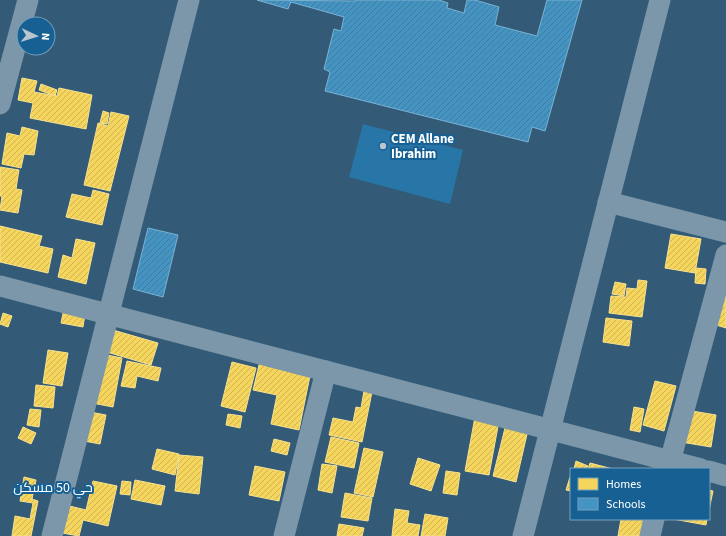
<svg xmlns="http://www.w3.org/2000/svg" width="726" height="536" font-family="'Source Sans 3',Cairo,sans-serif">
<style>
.pitch{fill:#2876a7}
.homes{fill:url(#homes-hatch);stroke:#f9e28d}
.schools{fill:url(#schools-hatch);stroke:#7bb3d5}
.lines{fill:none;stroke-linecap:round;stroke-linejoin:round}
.minor{stroke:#7b97a9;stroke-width:21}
.poi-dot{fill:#b8c6cf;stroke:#176093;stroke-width:1.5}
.labels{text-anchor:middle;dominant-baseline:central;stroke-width:4;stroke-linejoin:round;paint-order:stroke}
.poi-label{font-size:13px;font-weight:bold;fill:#fff;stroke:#176093;text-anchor:start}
.neighbourhood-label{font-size:14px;fill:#fff;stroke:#176093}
</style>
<defs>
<pattern id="homes-hatch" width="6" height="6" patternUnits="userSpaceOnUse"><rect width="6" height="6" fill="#f6d55c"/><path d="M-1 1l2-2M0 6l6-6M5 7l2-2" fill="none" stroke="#ccb358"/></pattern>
<pattern id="schools-hatch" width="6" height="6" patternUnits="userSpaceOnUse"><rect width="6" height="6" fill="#4393c3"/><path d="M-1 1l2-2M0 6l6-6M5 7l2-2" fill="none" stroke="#467a99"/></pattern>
</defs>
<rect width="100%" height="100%" fill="#335b77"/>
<polygon class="pitch" points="363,124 463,150 450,204 349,177"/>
<g class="homes">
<polygon points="22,78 37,81 34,92 57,96 59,88 92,95 86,129 30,118 33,103 18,100"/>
<polygon points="41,84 57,90 55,96 39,90"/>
<polygon points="103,111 109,113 107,124 100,123"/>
<polygon points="111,112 129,116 110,191 84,185 98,123 108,126"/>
<polygon points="22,127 38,131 34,155 24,154 21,168 2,164 7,133 20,136"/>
<polygon points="0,167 19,170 16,189 22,190 18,213 0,210 2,196 0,196"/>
<polygon points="93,190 109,194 102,225 66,217 72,194 91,198"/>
<polygon points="0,226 42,236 39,246 53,249 48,273 0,262"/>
<polygon points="671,234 701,239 695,273 665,268"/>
<polygon points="76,239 95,243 86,284 58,277 63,255 72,258"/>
<polygon points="696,268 706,269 705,284 695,283"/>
<polygon points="638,280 647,281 642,317 609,313 611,296 626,297 627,288 637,289"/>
<polygon points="615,282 626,284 624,296 612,294"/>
<polygon points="726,294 726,328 716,325"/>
<polygon points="65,304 86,307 83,327 61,323"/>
<polygon points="3,313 12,316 8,327 0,324"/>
<polygon points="606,318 632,321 629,346 603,342"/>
<polygon points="106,328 158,343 151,365 100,350"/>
<polygon points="48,350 68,353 62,386 43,383"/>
<polygon points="97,353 122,358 113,407 87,402"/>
<polygon points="127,361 161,368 158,381 137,376 135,388 121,386"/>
<polygon points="260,361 311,371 299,430 271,424 277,395 253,390"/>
<polygon points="232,362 256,368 245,412 221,406"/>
<polygon points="655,381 676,386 664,431 643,425"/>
<polygon points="36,385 55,387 53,408 34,406"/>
<polygon points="364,391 372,392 362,442 329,435 333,418 353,422 356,407 361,408"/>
<polygon points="634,407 644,409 640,432 630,430"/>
<polygon points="30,409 41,410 39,427 27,425"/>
<polygon points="686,410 716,415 711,447 681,442"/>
<polygon points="90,412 106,415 100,444 84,441"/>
<polygon points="228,414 242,416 240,428 226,425"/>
<polygon points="475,417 499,421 489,475 465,471"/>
<polygon points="506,424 528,430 516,482 493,476"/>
<polygon points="23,427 36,433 31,444 18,438"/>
<polygon points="331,437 359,443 354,468 325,462"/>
<polygon points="274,439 290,443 287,455 271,451"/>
<polygon points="364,448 383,452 373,497 354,493"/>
<polygon points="157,449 179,454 175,475 152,469"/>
<polygon points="179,455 203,457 199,494 175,491"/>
<polygon points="418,458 440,465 431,491 410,484"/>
<polygon points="576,461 588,466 586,469 574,469"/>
<polygon points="590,463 613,469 588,469"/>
<polygon points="322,464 337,466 332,493 318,490"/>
<polygon points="255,466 285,472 279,501 249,495"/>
<polygon points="446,471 460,473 457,495 443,493"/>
<polygon points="24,477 36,480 32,499 38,501 31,536 12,536 15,516 30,519 33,503 20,501"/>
<polygon points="570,477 571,477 571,491 566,490"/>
<polygon points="135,480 165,486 161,505 131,499"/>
<polygon points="93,481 117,486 108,526 83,520 79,536 51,531 57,503 86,510"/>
<polygon points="122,481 131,482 130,495 120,494"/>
<polygon points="709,490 713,491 709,510"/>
<polygon points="345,493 372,498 368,521 341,517"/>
<polygon points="395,509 409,511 407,523 420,525 418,536 392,536"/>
<polygon points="425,514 448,518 445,536 421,536"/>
<polygon points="621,519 645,519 641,536 618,536"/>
<polygon points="673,519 707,519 706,525"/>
<polygon points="339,524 364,528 362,536 337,536"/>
</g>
<g class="schools">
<polygon points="257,0 356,1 356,0 439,0 448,3 447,8 464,13 467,0 475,0 499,7 495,25 537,36 547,0 582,0 545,131 532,127 528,142 325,91 330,72 324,69 334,29 341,31 344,17 291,2 288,9"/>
<polygon points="148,228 178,235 163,297 133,289"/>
</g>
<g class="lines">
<g class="minor">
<polyline points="0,104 28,0"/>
<polyline points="608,202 726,232"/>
<polyline points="0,286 701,469"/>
<polyline points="668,469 726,255"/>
<polyline points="709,471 726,476"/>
<polyline points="52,536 189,0"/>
<polyline points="284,536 326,371"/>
<polyline points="523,536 660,0"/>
<polyline points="650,536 654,519"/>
</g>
</g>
<circle class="poi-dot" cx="383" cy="146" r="4"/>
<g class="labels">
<g class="poi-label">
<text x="391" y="139">CEM Allane<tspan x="391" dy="15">Ibrahim</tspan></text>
</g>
<g class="neighbourhood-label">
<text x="53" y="488">حي 50 مسكن</text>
</g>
</g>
<rect x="570" y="468" width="140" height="52" fill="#176093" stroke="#74a0be"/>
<rect x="578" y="478" width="20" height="12" fill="#f6d55c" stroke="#74a0be"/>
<text x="606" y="488" font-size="12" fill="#ffffff">Homes</text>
<rect x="578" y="498" width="20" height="12" fill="#4393c3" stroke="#74a0be"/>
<text x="606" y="508" font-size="12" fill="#ffffff">Schools</text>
<g transform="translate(36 36) rotate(94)"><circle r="19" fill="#176093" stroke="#74a0be"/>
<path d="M0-3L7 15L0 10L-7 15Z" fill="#b8c6cf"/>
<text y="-6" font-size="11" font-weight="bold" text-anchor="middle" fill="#ffffff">N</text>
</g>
</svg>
